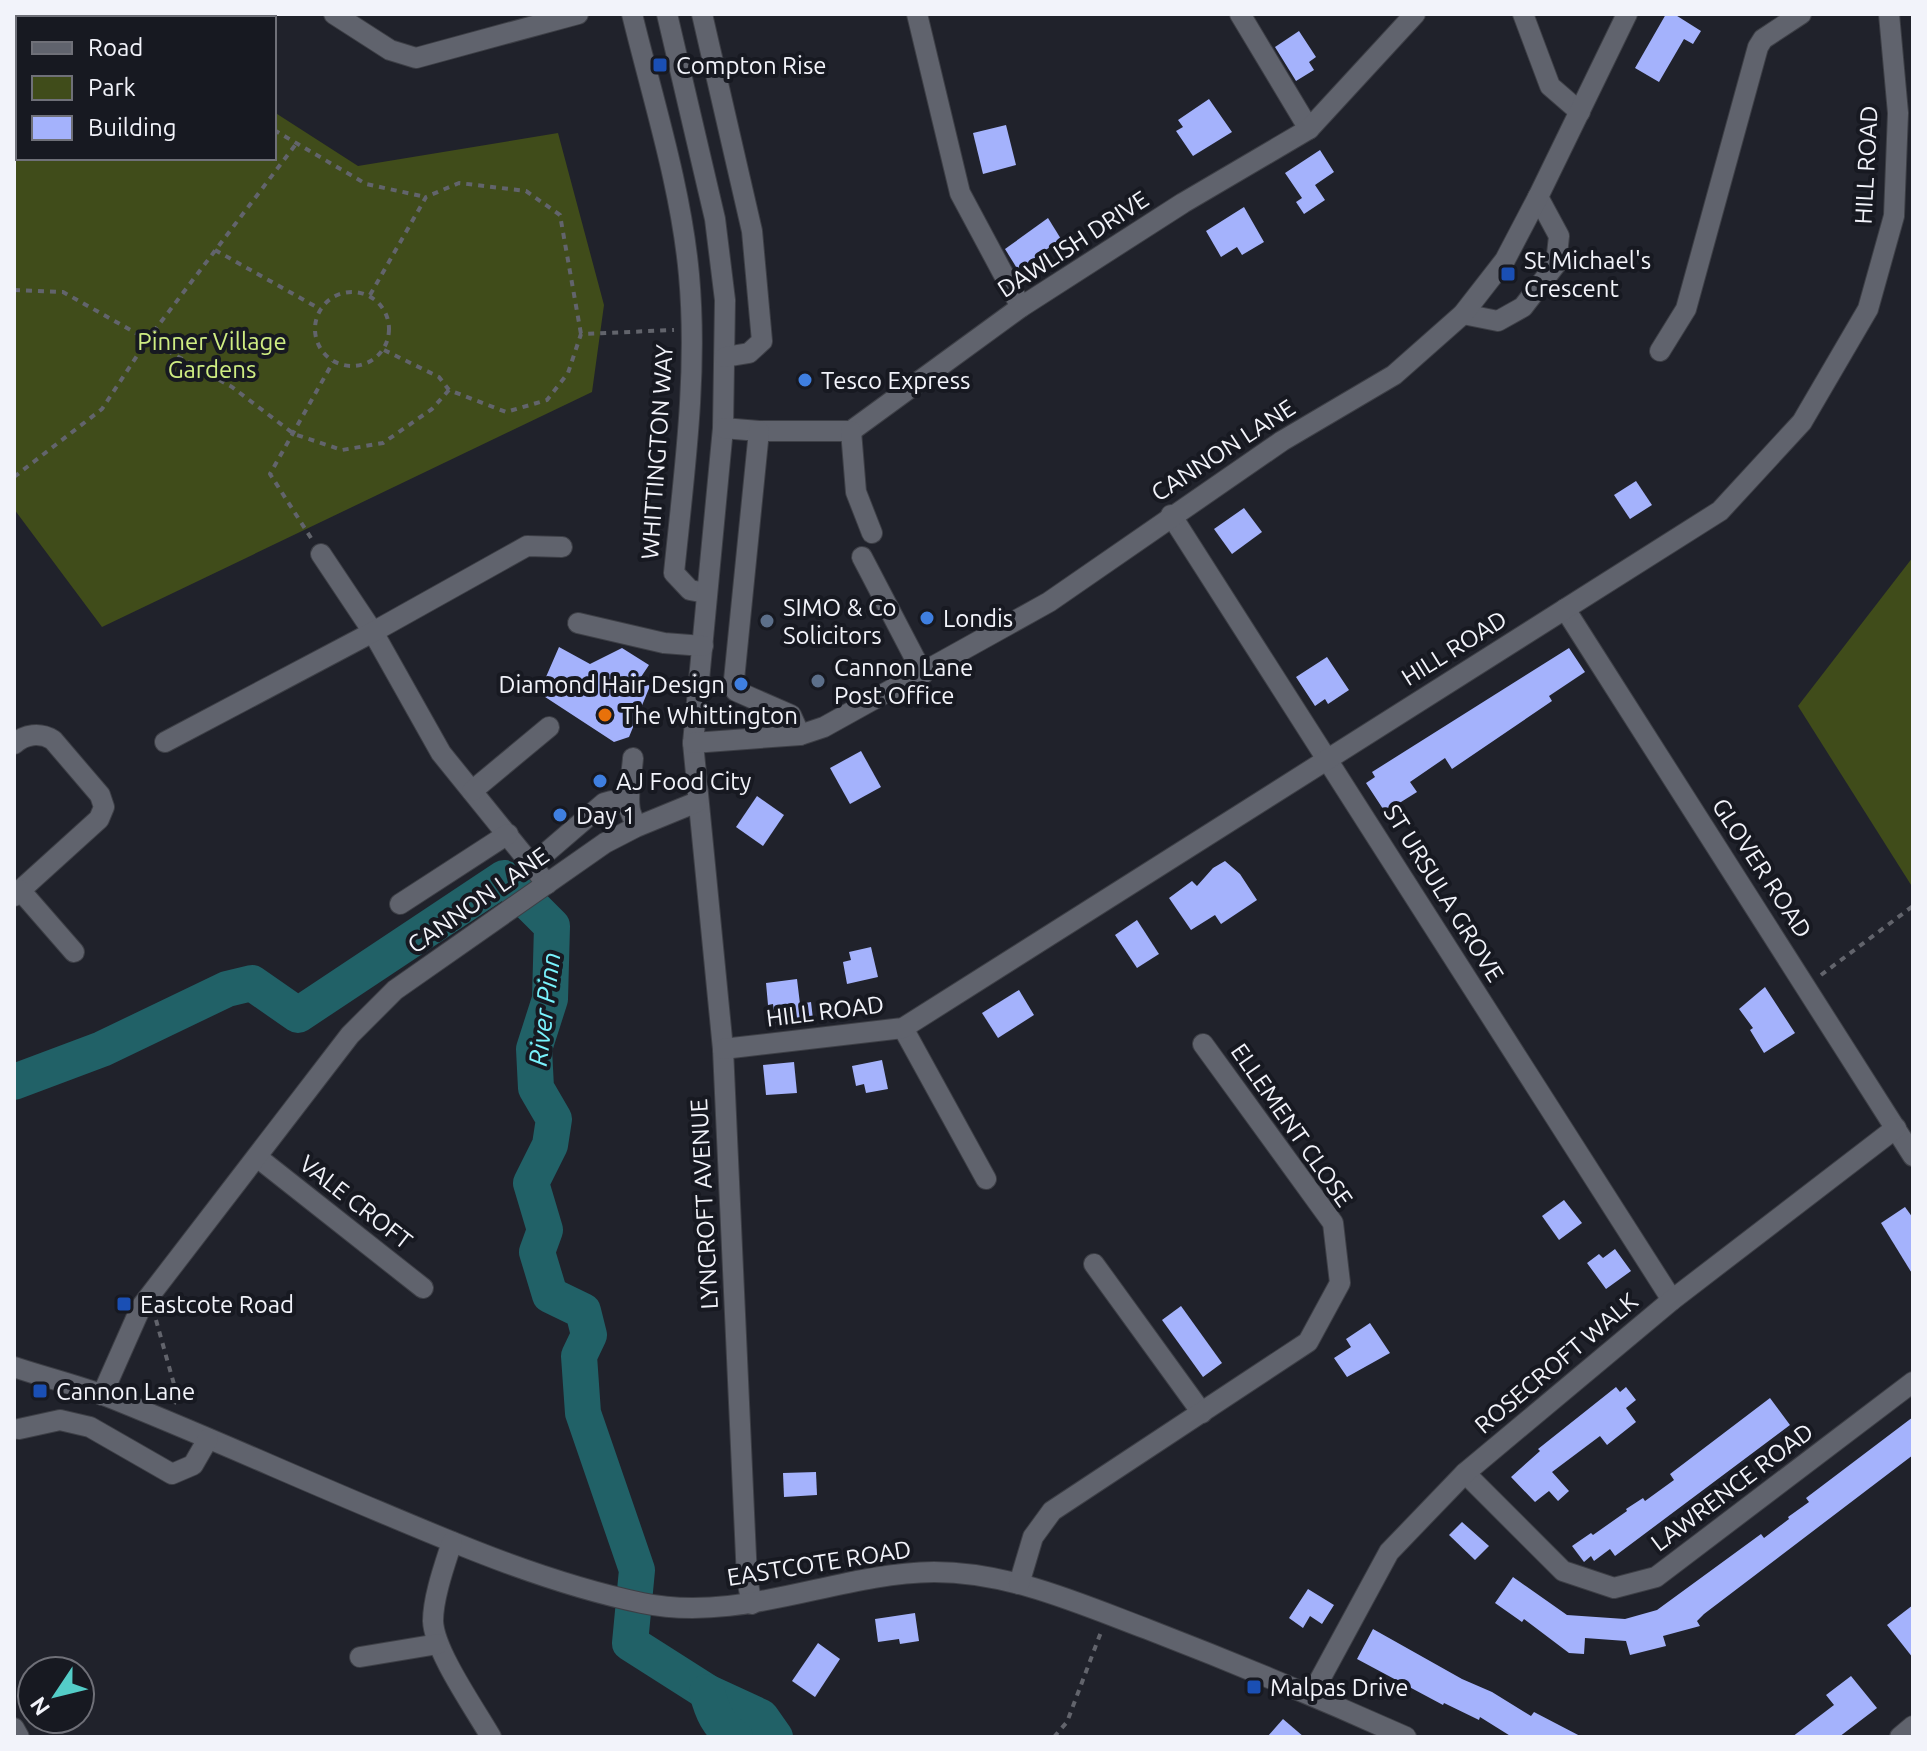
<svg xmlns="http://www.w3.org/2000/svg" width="1927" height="1751" font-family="Ubuntu,sans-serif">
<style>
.green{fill:#404c1a}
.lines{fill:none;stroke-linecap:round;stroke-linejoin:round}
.river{stroke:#216167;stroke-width:36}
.building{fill:#a4b2fc}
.minor-casing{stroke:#3d3f46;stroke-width:22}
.path{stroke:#62646c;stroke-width:4;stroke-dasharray:6 6;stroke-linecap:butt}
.minor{stroke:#60636d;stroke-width:20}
.transit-dot{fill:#1a4fb4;stroke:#171921;stroke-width:3}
.shop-dot{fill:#3f7fe0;stroke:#171921;stroke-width:3}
.service-dot{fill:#5c6f8a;stroke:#171921;stroke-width:3}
.food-dot{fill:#e8710a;stroke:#171921;stroke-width:3}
.labels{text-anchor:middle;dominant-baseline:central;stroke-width:8;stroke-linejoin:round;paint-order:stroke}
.poi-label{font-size:24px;fill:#f2f3fa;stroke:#171921;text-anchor:start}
.street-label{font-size:24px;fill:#f2f3fa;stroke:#171921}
.park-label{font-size:24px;fill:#cfed82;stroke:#171921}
.water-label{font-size:26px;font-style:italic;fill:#79f3fd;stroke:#171921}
</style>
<rect width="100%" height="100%" fill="#20222b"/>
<g class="green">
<polygon points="14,14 121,14 128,18 18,18 18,158 274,158 274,112 358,166 558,133 604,305 592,392 102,627 14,509"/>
<polygon points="1913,557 1913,888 1798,706"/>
</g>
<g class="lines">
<g class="river">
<polyline points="14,1082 102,1049 227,989 252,983 298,1015 504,878 552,926 550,999 534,1049 536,1088 554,1119 550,1145 531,1183 545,1230 537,1252 550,1295 583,1311 589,1335 579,1356 583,1413 637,1570 630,1643 707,1692 761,1717 775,1737"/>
<path d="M707,1692C712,1711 718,1726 735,1737"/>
</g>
</g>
<g class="building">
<polygon points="1666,14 1674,14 1701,31 1693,44 1684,39 1659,82 1635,68"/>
<polygon points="1299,31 1316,57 1309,62 1314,70 1296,81 1275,47"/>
<polygon points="1209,99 1232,132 1193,156 1176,131 1183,127 1178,120"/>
<polygon points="1006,125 1016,165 983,174 973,133"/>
<polygon points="1320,150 1334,172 1315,185 1325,200 1304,214 1296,202 1302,198 1285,173"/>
<polygon points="1244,207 1264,242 1242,255 1237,247 1221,257 1206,231"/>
<polygon points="1048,218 1061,239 1018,270 1005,249"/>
<polygon points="1636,481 1652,505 1630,519 1614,495"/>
<polygon points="1244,508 1262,532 1232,554 1214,529"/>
<polygon points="559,647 590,664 622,648 649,665 639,680 650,686 629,737 614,742 539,693"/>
<polygon points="1569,648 1585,672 1549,696 1552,701 1452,769 1445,758 1410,782 1417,792 1385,812 1366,783 1375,777 1372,772"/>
<polygon points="1327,657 1349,690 1328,704 1325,699 1315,706 1296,677"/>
<polygon points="861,751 881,787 850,804 830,768"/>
<polygon points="757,796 784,815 763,846 736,827"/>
<polygon points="1225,861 1240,874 1257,900 1221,924 1215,915 1191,930 1169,898 1192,881 1197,886 1213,868"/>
<polygon points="1137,920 1159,954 1137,968 1115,935"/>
<polygon points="871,947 878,977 847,984 843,962 851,960 849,952"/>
<polygon points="797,979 800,1004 811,1002 813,1019 776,1024 773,1004 768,1005 766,983"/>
<polygon points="1765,987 1795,1033 1764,1053 1750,1030 1753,1028 1739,1009"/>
<polygon points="1019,990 1034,1015 998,1038 982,1013"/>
<polygon points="882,1060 888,1089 866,1093 864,1084 856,1086 852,1066"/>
<polygon points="794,1062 797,1093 766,1095 763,1065"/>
<polygon points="1564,1200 1582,1223 1559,1240 1542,1216"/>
<polygon points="1905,1207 1913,1218 1913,1275 1881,1223"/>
<polygon points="1615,1249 1631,1271 1606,1289 1587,1263 1599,1254 1603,1258"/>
<polygon points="1181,1306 1222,1363 1203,1377 1162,1320"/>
<polygon points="1370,1323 1390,1353 1347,1377 1334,1358 1351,1347 1346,1339"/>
<polygon points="1616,1387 1620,1392 1626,1387 1636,1400 1626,1408 1636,1422 1607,1445 1600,1436 1552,1472 1569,1491 1558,1501 1549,1491 1535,1502 1511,1477 1540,1451 1538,1449"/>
<polygon points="1770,1398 1790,1425 1615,1556 1610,1549 1594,1561 1591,1556 1584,1562 1572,1546 1591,1533 1593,1535 1627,1511 1626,1509 1643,1498 1645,1501 1674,1480 1670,1474"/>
<polygon points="1913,1417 1913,1455 1704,1614 1697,1621 1700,1626 1663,1636 1666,1646 1630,1655 1626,1641 1585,1638 1584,1654 1569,1653 1524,1619 1522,1622 1495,1603 1513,1577 1567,1615 1625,1619 1657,1610 1761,1534 1764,1538 1789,1519 1788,1517 1809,1502 1806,1498"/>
<polygon points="816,1472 817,1495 784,1497 783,1473"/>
<polygon points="1462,1522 1489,1546 1475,1560 1449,1535"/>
<polygon points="1308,1589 1334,1605 1322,1624 1310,1616 1303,1628 1289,1618"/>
<polygon points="1913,1605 1913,1658 1887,1625"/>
<polygon points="915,1613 919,1641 900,1644 899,1639 878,1642 875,1619"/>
<polygon points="1373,1629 1462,1679 1492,1692 1531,1716 1534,1712 1582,1737 1512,1737 1480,1717 1479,1720 1444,1703 1443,1705 1357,1659"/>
<polygon points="818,1643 840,1659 815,1697 792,1681"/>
<polygon points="1851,1676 1877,1708 1839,1737 1792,1737 1834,1705 1826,1695"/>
<polygon points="1283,1719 1304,1737 1267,1737"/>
</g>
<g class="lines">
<defs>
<g id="minor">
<polyline points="334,14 390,50 416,58 578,14"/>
<path d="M632,14C653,100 681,187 689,275C698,375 684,474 674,573L690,590L706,593"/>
<polyline points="667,14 715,219 725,300 723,428 693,743 723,1049 747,1579 752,1604"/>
<polyline points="702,14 752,231 762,341 749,353 725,357"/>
<polyline points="917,14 960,193 1021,307"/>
<polyline points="1240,14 1309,129"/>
<polyline points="1523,14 1550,86 1580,112"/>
<polyline points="1463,314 1498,321 1523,307 1556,264 1559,236 1538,197"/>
<polyline points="1660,351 1686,309 1758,47 1763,39 1801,14"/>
<polyline points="723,428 759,431 851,431 1021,307 1183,203 1309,129 1415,14"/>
<polyline points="759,431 734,680 736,691 791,715 800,735"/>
<polyline points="851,431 856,492 872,533"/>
<polyline points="1171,515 1672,1300"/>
<polyline points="321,554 373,632 441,753 547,884"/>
<polyline points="862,557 923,674"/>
<polyline points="1565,609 1913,1156"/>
<polyline points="578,623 664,643 703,646"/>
<polyline points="165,742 373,632 527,546 562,547"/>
<polyline points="693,743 800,735 824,727 1049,602 1282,441 1394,375 1463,314 1505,260 1538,197 1627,14"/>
<path d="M14,744C25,734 40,732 53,740L100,795L104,807L99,819L14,896"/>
<polyline points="472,791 549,727"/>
<path d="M632,816C625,802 632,775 633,758"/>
<polyline points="533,864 604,803 611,801 627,806"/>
<polyline points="20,890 74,952"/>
<polyline points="400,904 508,834"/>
<polyline points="903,1028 986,1179"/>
<polyline points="723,1049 903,1028 1720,511 1802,422 1868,309 1894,216 1898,113 1889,14"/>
<polyline points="257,1157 423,1288"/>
<polyline points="1094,1264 1202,1413"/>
<path d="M14,1367C44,1377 76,1385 106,1396C197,1432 287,1473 378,1511C463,1547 551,1584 642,1603C741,1624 836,1573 934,1572C1009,1572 1078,1603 1147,1629C1235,1663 1319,1698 1406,1737"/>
<polyline points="102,1395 141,1307 350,1035 395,990 605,843 636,827 697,802"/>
<polyline points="19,1429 60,1420 90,1427 172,1474 193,1465 208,1439"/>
<polyline points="1465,1473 1563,1571 1614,1588 1656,1577 1913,1382"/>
<path d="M452,1542C445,1564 433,1597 433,1621C434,1651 475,1709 491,1737"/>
<polyline points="1019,1584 1033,1537 1052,1511 1308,1342 1340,1283 1333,1223 1203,1044"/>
<polyline points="360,1657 438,1644"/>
<polyline points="1312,1694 1389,1552 1465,1473 1672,1300 1896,1128"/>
<polyline points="14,1728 19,1737"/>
<polyline points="1900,1737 1913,1726"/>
</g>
</defs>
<use href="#minor" class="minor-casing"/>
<g class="path">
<polyline points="14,34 18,38"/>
<polyline points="274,130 366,184 426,197"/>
<polyline points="215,250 320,309"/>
<polyline points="14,290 63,292 232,387 294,434 342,450 383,443 432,409 449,390"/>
<circle cx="352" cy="329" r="37"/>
<polyline points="370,295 426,197 459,183 526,191 560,215 581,334"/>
<polyline points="384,350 439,377 449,390 506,412 547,400 568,373 581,334 674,330"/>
<polyline points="14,477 102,409 148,339 296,144"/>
<polyline points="311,538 270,474 333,362"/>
<polyline points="1821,975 1913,906"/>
<polyline points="156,1320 177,1395 174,1404"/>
<polyline points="1054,1737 1067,1722 1101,1632"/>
</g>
<use href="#minor" class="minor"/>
</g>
<g class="transit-dot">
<rect x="652" y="57" width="16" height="16" rx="4"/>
<rect x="1500" y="266" width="16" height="16" rx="4"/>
<rect x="116" y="1296" width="16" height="16" rx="4"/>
<rect x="32" y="1383" width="16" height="16" rx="4"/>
<rect x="1246" y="1679" width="16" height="16" rx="4"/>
</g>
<g class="shop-dot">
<circle cx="805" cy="380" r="8"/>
<circle cx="927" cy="618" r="8"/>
<circle cx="741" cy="684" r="8"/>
<circle cx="600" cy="781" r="8"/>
<circle cx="560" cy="815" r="8"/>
</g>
<g class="service-dot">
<circle cx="767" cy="621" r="8"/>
<circle cx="818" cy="681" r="8"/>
</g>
<circle class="food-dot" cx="605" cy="715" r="8"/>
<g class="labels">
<g class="poi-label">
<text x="676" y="65">Compton Rise</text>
<text x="1524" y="260">St Michael's<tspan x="1524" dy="28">Crescent</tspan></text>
<text x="821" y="380">Tesco Express</text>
<text x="783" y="607">SIMO &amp; Co<tspan x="783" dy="28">Solicitors</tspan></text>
<text x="943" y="618">Londis</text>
<text x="834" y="667">Cannon Lane<tspan x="834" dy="28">Post Office</tspan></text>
<text x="725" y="684" text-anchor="end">Diamond Hair Design</text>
<text x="621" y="715">The Whittington</text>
<text x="616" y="781">AJ Food City</text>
<text x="576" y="815">Day 1</text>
<text x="140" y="1304">Eastcote Road</text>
<text x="56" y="1391">Cannon Lane</text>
<text x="1270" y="1687">Malpas Drive</text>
</g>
<g class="street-label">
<text transform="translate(1866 165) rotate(-87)">HILL ROAD</text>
<text transform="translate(1073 244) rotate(-33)">DAWLISH DRIVE</text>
<text transform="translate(1223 450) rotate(-33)">CANNON LANE</text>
<text transform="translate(657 452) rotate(-86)">WHITTINGTON WAY</text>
<text transform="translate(1454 648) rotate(-32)">HILL ROAD</text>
<text transform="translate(1762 868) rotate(57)">GLOVER ROAD</text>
<text transform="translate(1444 893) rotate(58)">ST URSULA GROVE</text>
<text transform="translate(478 900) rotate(-35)">CANNON LANE</text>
<text transform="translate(825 1011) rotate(-7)">HILL ROAD</text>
<text transform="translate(1292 1125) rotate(55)">ELLEMENT CLOSE</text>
<text transform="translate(356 1202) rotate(38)">VALE CROFT</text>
<text transform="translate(704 1204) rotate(-93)">LYNCROFT AVENUE</text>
<text transform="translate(1556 1363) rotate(-40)">ROSECROFT WALK</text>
<text transform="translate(1732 1487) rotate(-37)">LAWRENCE ROAD</text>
<text transform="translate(819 1563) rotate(-9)">EASTCOTE ROAD</text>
</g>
<g class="park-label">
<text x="212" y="341">Pinner Village<tspan x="212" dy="28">Gardens</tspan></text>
</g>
<g class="water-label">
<text transform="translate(544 1009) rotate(-83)">River Pinn</text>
</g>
</g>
<rect width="1927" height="1751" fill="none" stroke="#f2f3fa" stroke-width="32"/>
<rect x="16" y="16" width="260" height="144" fill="#171921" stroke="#6f7078" stroke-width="2"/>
<rect x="32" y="42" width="40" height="12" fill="#60636d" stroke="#6f7078" stroke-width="2"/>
<text x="88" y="56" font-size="24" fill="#f2f3fa">Road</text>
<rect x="32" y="76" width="40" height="24" fill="#404c1a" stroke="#6f7078" stroke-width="2"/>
<text x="88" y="96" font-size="24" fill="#f2f3fa">Park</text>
<rect x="32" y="116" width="40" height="24" fill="#a4b2fc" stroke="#6f7078" stroke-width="2"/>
<text x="88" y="136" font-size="24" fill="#f2f3fa">Building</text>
<g transform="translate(56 1695) rotate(235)"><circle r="38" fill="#171921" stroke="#6f7078" stroke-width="2"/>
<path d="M0-6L14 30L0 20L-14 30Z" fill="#54cdc8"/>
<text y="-12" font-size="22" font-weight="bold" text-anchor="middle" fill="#f2f3fa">N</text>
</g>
</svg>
